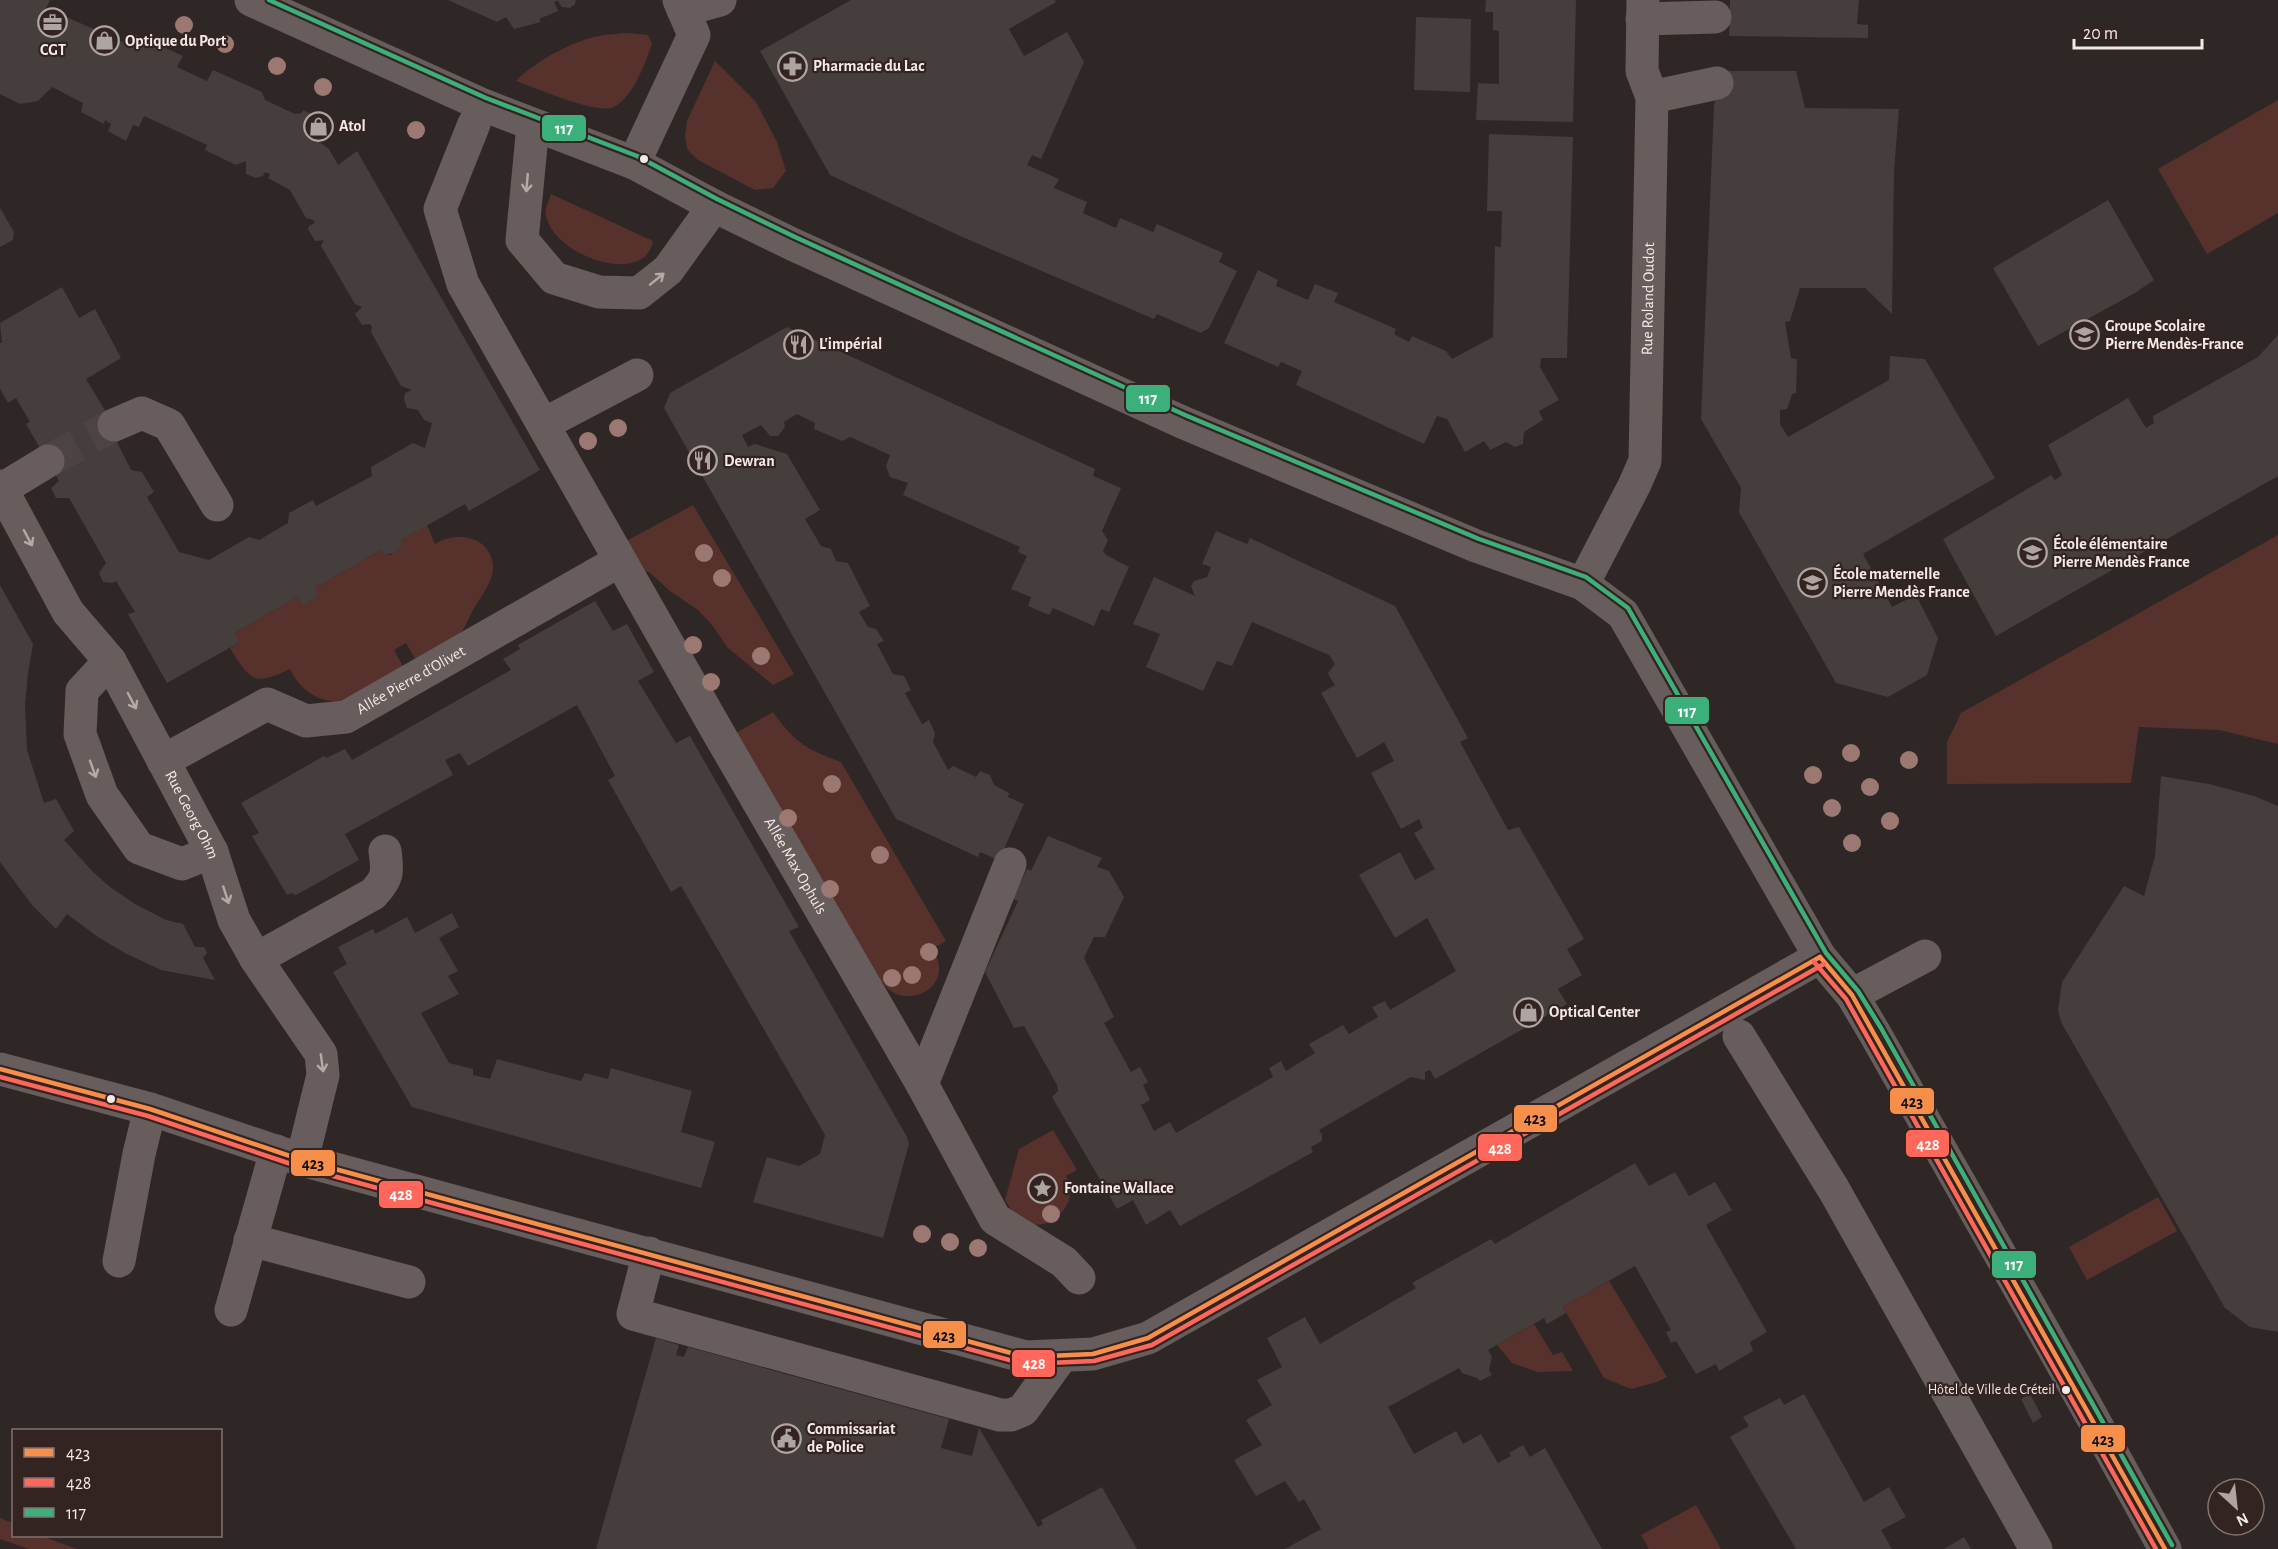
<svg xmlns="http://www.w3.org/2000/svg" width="2278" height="1549" font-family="'Alegreya Sans',sans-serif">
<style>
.green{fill:#57322c}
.building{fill:#453e3d}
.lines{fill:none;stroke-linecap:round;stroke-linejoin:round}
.minor-tunnel{stroke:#4c4442;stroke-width:33;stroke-dasharray:33 16;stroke-linecap:butt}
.minor{stroke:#675d5c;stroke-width:33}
.bus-1-casing{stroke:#332421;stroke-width:9}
.bus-2-casing{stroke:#332421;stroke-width:9}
.bus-3-casing{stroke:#332421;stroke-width:9}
.bus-1{stroke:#f78f4b;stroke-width:4.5}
.bus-2{stroke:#ff675a;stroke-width:4.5}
.bus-3{stroke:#3cb07a;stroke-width:4.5}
.tree{fill:#9b7871}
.oneway{stroke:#b4aaa8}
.bus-dot{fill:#f3e9e7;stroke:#332421;stroke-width:2}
.labels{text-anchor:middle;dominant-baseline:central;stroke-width:4.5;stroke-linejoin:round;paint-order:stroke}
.bus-label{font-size:14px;fill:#f3e9e7;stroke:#332421;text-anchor:end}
.poi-label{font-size:16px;font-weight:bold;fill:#f3e9e7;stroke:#332421;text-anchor:start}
.street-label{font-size:16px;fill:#f3e9e7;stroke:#332421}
.line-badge{stroke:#332421;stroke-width:2}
.badge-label{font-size:16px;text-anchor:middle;font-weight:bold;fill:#fff}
.pale-badge-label{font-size:16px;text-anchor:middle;font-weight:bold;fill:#111}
</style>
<rect width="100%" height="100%" fill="#2f2725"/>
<g class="green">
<path d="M627,33L648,35L652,44C645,64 633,97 614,107C597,115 536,88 516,81C534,62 572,41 599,36C608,34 618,34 627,33Z"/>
<polygon points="715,61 756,102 777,142 786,171 773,188 755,190 698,160 687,149 685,136 687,121"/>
<polygon points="2278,100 2278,213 2207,254 2158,169"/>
<path d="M551,194L653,241C645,287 555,257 546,216C544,210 549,201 551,194Z"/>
<polygon points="693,505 794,674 773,685 728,648 712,625 698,610 670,591 649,572 631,567 619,545"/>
<path d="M427,525L435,544C455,531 489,535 493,564C495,582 478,599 471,614C468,619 466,625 463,630C456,641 429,654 417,662L406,643L394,650L405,670C389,679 372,692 356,698C329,709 301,694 290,669C253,687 250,680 230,648L240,642L235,633L297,597L302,604L318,597L316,587L382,550L385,555H391L401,548V540Z"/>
<polygon points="2278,535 2278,744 2219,730 2139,727 2131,783 1947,784 1947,742 1961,713"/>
<path d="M773,712C795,743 806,749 841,762L946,941L934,948C936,955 940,963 939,971C937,993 908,1003 891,991C887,989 884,984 881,981L870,987L727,738Z"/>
<path d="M1053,1130L1077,1170L1066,1176C1083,1203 1046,1239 1020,1219C1014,1215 1009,1206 1005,1200L1019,1149Z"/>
<polygon points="2158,1197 2177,1231 2087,1280 2069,1247"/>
<polygon points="1609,1281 1667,1377 1657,1382 1631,1389 1604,1378 1563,1307"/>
<polygon points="1534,1324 1553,1355 1562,1352 1573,1371 1537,1372 1512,1363 1497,1345"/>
<polygon points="1696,1505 1721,1549 1649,1549 1641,1535"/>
<polygon points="0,1518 13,1523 14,1536 42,1536 77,1549 29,1549 0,1539"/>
</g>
<g class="building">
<polygon points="0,0 50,0 46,8 125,43 130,32 183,56 177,67 207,81 213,70 262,92 265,100 295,114 302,113 303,110 329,122 319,142 329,149 338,165 357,151 540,470 469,511 465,504 401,540 401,548 395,553 385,555 382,550 316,587 318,597 305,604 302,604 297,597 235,633 240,642 167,683 128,614 135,612 116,581 113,583 103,582 99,573 106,563 69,498 56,498 51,488 59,481 26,424 30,422 16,398 8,403 0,389 0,343 2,343 0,323 62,287 79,318 95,309 121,358 86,379 119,433 116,440 131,470 142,472 154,492 147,497 179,552 209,560 249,537 259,540 288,523 289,513 313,500 316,506 372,476 371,467 413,443 425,448 432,423 424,420 418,410 407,408 404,399 405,393 412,390 401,386 371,332 372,327 370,324 362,325 355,314 362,307 355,304 321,246 324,240 315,241 308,229 309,226 315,223 313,220 306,218 290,190 268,178 270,174 265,172 263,176 256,178 246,174 246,161 236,165 205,150 207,145 144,116 139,127 133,125 126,141 108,131 111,124 105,120 104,124 81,112 83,103 52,87 38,101 20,104 0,94"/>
<polygon points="448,0 576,0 575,4 570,8 562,7 558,1 554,2 558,11 539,19 541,22 514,29 506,17 497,22"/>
<polygon points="851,0 1055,0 1056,2 1009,29 1024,56 1067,32 1084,62 1041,159 1032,155 1027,165 1059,179 1054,188 1087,202 1083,213 1116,228 1120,218 1153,232 1157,224 1223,253 1219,262 1237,271 1209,328 1201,333 1157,314 1154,319 960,236 830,175 760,51"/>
<polygon points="1486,0 1576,0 1573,122 1476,120 1478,83 1499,84 1499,31 1493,30 1493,12 1485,12"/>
<polygon points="1730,0 1859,0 1857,24 1868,25 1868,38 1729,36"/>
<polygon points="1416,17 1471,19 1470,92 1414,90"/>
<polygon points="1725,71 1796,71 1805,108 1899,109 1894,171 1892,314 1865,288 1800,288 1790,321 1785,322 1791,358 1797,359 1796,393 1792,394 1787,409 1780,410 1780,424 1788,437 1889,380 1890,356 1925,359 1995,478 1863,554 1892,607 1916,595 1938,638 1927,675 1888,697 1836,683 1739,512 1741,488 1701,419 1714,105"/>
<polygon points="1489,134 1573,137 1567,358 1541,358 1540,367 1559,400 1539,411 1543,420 1524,432 1523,444 1515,447 1506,442 1490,450 1484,441 1465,452 1447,419 1437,416 1424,444 1296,385 1302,371 1281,362 1278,367 1224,343 1258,270 1278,280 1276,286 1308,300 1315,284 1338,293 1334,302 1396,329 1394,334 1409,342 1412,336 1446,351 1452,359 1493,337 1495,246 1501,247 1502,211 1487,211"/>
<polygon points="2108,200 2154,280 2135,293 2038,346 1993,268"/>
<polygon points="0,208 14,232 13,240 0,247"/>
<polygon points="787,327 1095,469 1093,476 1121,488 1102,531 1108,540 1103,551 1106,555 1129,567 1109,612 1101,609 1094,626 1053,608 1049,615 1028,606 1031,597 1011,589 1027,556 1018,552 1020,547 903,495 908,483 890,477 886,466 890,455 850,437 842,441 814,429 815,423 797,414 784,422 785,427 778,436 770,436 761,425 742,435 748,447 755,444 787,454 820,510 805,519 821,546 831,549 836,561 848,563 870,606 859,612 868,627 876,629 884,641 877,644 893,674 904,676 911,690 905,693 922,724 929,720 935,733 933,742 948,770 953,766 976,777 980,771 990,775 994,785 1009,793 1008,797 1024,804 999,860 980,852 978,857 896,819 664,408 670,393"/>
<polygon points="2278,335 2278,476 1996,636 1943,539 2051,475 2055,480 2062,475 2048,445 2128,398 2146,428 2154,423 2153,416 2258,357"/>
<polygon points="1216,531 1247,544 1250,538 1395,606 1468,738 1460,742 1508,830 1519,827 1584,939 1567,949 1582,975 1558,989 1567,1004 1435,1079 1430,1070 1425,1072 1425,1080 1411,1077 1319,1130 1322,1135 1322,1141 1311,1147 1313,1152 1180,1226 1170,1210 1146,1225 1133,1200 1117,1209 1052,1097 1058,1091 1057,1085 1024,1026 1014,1028 985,972 1018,901 1013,899 1027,869 1031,871 1048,836 1102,858 1097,867 1109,871 1124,897 1105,937 1094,937 1084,958 1114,1017 1104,1023 1131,1072 1140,1067 1148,1082 1143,1085 1150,1100 1141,1105 1154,1131 1170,1122 1176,1133 1273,1077 1269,1068 1281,1061 1286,1071 1315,1053 1309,1044 1343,1025 1349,1034 1378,1017 1372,1007 1385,1001 1390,1010 1456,971 1427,918 1395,938 1359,875 1400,852 1415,880 1435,869 1414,833 1423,828 1419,819 1401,829 1371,773 1394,761 1384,742 1357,758 1321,693 1335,685 1329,676 1328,673 1335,664 1329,655 1252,622 1232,666 1217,661 1203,691 1146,667 1160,634 1133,624 1154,577 1195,596 1191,586 1194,581 1207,577 1211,567 1202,564"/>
<polygon points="0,585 33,644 28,673 25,705 27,750 44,803 56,799 74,831 64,840 93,872 110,887 135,904 166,920 183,924 195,947 204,947 207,953 203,958 215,980 161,970 125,953 98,937 67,914 56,929 32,905 0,862"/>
<polygon points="595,601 613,631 627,624 654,672 638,681 676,743 690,736 799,927 789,931 907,1137 909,1144 883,1238 753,1202 767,1157 799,1166 820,1154 825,1135 681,886 671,892 608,780 615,776 577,705 468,766 460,753 445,760 453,775 345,834 359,860 296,895 291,893 287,895 252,836 259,833 241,803 324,756 326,758 345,749 352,760 511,670 503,659 520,649 518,645"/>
<polygon points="2161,776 2209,784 2254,796 2278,806 2278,1332 2250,1327 2225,1308 2061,1022 2058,1010 2062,982 2124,886 2144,896 2155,856"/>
<polygon points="452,913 459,927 439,938 458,971 448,976 459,994 421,1013 449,1063 473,1069 473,1075 490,1079 497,1059 581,1081 585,1073 608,1079 611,1068 692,1091 681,1132 715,1142 701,1188 412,1107 333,972 347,964 338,947 373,929 375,934 407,917 415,933"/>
<polygon points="1635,1163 1649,1186 1675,1172 1689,1196 1715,1182 1732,1210 1706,1225 1767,1332 1750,1342 1753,1351 1719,1371 1716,1364 1696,1374 1676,1341 1671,1343 1666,1332 1671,1330 1635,1266 1563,1307 1566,1313 1547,1324 1544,1318 1488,1350 1492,1357 1489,1370 1492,1375 1480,1381 1477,1378 1462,1373 1459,1368 1388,1407 1414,1454 1456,1431 1463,1444 1481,1434 1498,1463 1511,1456 1509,1453 1523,1445 1530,1457 1545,1448 1602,1549 1285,1549 1321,1529 1304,1499 1299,1502 1285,1481 1256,1496 1234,1460 1262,1445 1246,1420 1272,1405 1257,1380 1282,1367 1267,1338 1305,1317 1320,1344 1416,1288 1412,1283 1491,1239 1495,1244"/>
<polygon points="656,1338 679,1345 676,1355 684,1357 688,1347 949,1419 941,1448 972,1456 979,1428 1038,1527 1043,1524 1041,1520 1102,1487 1137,1549 596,1549"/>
<polygon points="1804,1394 1864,1502 1889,1487 1906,1517 1881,1530 1892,1549 1796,1549 1730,1437 1749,1426 1743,1417 1780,1398 1784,1405"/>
<polygon points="2030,1394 2042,1417 2033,1423 2021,1399"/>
<polygon points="1964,1537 1971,1549 1944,1549"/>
</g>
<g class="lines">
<polyline class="minor-tunnel" points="48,461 114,425"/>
<g class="minor">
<polyline points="251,0 483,105 634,163 714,206 792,244 1182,422 1476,546 1583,584 1623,614 1820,957 1852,995 1874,1032 2086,1406 2165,1549"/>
<polyline points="683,10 720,0"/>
<polyline points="1642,19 1715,17"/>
<polyline points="1652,97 1717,83"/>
<path id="s1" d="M474,124L440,209L463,284L719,734L922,1084L995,1219L1064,1262L1079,1278"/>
<polyline points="533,125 522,240 554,278 599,292 639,293 668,270 714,206"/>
<polyline points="634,163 694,35 679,0"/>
<polyline points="544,424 637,375"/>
<polyline points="114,425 142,413 169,425 217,505"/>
<path id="s2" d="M0,486L68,612L110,661L212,852L234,920L256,959L321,1054L323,1075L302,1160"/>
<polyline points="2,489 48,461"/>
<path id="s3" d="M1583,584L1634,486L1645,461L1652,97L1642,71L1643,0"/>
<polyline points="110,661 82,691 80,734 102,795 139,848 182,864 212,852"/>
<path id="s4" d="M163,761L267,704L306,721L346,717L619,561"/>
<path d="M256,959L373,894C388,878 388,873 385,851"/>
<polyline points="1852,995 1925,956"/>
<polyline points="1739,1036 1834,1190 2036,1549"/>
<polyline points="0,1069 150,1109 302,1160 1026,1357 1093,1354 1148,1338 1820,957"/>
<polyline points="922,1084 1010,864"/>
<polyline points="250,1240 409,1282"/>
<polyline points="649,1253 633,1314 1000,1415 1011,1415 1023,1410 1061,1357"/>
<polyline points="119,1261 139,1154 150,1109"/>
<polyline points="231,1310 276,1151"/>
</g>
<defs>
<g id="bus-1">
<polyline points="1820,957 1852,995 2165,1549"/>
<polyline points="0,1069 150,1109 302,1160 1026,1357 1093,1354 1148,1338 1820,957"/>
</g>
<g id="bus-2">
<polyline points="1814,962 1846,999 2156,1549"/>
<polyline points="0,1077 148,1116 300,1167 1024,1364 1094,1361 1152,1345 1824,964"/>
</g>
<polyline id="bus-3" points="269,0 486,98 637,156 717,199 795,237 1185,415 1479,539 1586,577 1628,608 1826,953 1858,991 1881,1028 2172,1545"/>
</defs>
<use href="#bus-1" class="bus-1-casing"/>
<use href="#bus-2" class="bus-2-casing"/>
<use href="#bus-3" class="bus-3-casing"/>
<use href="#bus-1" class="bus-1"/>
<use href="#bus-2" class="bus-2"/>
<use href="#bus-3" class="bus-3"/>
</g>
<g class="tree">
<circle cx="184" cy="25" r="9"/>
<circle cx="225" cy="44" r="9"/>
<circle cx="277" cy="66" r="9"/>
<circle cx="323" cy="87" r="9"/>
<circle cx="416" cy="130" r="9"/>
<circle cx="618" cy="428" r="9"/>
<circle cx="588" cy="441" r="9"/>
<circle cx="704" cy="553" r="9"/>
<circle cx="722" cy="578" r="9"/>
<circle cx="693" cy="645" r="9"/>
<circle cx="761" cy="656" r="9"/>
<circle cx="711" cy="682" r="9"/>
<circle cx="1851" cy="753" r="9"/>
<circle cx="1909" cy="760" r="9"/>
<circle cx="1813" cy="775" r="9"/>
<circle cx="832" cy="784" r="9"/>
<circle cx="1870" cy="787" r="9"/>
<circle cx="1832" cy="808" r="9"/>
<circle cx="788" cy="818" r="9"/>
<circle cx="1890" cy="821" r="9"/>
<circle cx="1852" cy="843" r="9"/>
<circle cx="880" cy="855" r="9"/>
<circle cx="830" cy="889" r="9"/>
<circle cx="929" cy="952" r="9"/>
<circle cx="912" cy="975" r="9"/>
<circle cx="892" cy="978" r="9"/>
<circle cx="1051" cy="1214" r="9"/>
<circle cx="922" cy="1234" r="9"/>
<circle cx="950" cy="1242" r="9"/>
<circle cx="978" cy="1248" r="9"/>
</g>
<defs><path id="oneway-shaft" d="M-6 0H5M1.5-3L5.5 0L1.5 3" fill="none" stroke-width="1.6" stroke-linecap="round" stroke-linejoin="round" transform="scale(1.5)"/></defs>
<g class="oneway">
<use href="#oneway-shaft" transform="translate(527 183) rotate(95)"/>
<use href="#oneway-shaft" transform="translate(657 279) rotate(-39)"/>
<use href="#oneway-shaft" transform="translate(28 538) rotate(62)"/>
<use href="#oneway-shaft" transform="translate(132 701) rotate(62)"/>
<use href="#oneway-shaft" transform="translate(93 769) rotate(70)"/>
<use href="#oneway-shaft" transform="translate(226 895) rotate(72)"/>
<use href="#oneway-shaft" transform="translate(322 1063) rotate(82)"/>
</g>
<defs>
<symbol id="office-ring" viewBox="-11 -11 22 22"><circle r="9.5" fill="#332421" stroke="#aea5a3" stroke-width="1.5"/><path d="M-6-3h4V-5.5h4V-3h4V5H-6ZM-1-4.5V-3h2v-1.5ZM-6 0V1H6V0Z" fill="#aea5a3"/></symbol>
<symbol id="shop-ring" viewBox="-11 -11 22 22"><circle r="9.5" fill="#332421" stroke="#aea5a3" stroke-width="1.5"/><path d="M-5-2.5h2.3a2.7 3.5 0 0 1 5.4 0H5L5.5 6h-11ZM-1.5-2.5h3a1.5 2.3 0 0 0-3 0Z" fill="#aea5a3"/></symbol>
<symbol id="pharmacy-ring" viewBox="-11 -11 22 22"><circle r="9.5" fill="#332421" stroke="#aea5a3" stroke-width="1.5"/><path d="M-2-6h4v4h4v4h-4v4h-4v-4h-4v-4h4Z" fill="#aea5a3"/></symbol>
<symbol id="school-ring" viewBox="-11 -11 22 22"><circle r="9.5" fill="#332421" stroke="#aea5a3" stroke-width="1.5"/><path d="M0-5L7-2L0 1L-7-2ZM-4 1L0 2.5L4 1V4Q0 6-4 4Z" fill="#aea5a3"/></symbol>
<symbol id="restaurant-ring" viewBox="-11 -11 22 22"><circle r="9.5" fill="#332421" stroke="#aea5a3" stroke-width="1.5"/><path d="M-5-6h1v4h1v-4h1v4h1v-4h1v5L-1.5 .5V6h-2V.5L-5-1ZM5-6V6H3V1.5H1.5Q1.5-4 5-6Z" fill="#aea5a3"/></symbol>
<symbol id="sight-ring" viewBox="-11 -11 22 22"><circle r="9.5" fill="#332421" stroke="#aea5a3" stroke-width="1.5"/><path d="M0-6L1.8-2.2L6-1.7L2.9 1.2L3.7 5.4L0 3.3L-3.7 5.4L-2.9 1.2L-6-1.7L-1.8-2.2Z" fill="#aea5a3"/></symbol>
<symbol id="civic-ring" viewBox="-11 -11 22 22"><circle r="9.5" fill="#332421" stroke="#aea5a3" stroke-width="1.5"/><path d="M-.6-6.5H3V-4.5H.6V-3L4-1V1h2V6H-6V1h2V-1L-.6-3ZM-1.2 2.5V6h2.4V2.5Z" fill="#aea5a3"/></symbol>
</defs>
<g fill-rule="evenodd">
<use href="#office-ring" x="36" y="6" width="33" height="33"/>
<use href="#shop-ring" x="88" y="24" width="33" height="33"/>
<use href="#pharmacy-ring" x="776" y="50" width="33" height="33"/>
<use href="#shop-ring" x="302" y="110" width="33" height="33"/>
<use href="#school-ring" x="2068" y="318" width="33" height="33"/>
<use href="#restaurant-ring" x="782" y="328" width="33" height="33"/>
<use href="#restaurant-ring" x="686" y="444" width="33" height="33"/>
<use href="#school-ring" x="2016" y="536" width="33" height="33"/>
<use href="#school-ring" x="1796" y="566" width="33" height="33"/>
<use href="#shop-ring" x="1512" y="996" width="33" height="33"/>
<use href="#sight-ring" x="1026" y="1172" width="33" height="33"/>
<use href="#civic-ring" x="770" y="1422" width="33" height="33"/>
</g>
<g class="bus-dot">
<circle cx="644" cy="159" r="5"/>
<circle cx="111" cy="1099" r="5"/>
<circle cx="2066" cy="1390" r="5"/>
</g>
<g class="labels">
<g class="bus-label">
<text x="2055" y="1390">Hôtel de Ville de Créteil</text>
</g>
<g class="poi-label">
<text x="125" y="41">Optique du Port</text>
<text x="53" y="50" text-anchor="middle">CGT</text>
<text x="813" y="66">Pharmacie du Lac</text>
<text x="339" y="126">Atol</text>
<text x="2105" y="326">Groupe Scolaire<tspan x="2105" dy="18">Pierre Mendès-France</tspan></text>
<text x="819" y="344">L'impérial</text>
<text x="724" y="461">Dewran</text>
<text x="2053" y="544">École élémentaire<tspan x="2053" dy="18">Pierre Mendès France</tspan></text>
<text x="1833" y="574">École maternelle<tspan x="1833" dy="18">Pierre Mendès France</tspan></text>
<text x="1549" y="1012">Optical Center</text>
<text x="1064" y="1188">Fontaine Wallace</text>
<text x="807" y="1429">Commissariat<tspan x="807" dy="18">de Police</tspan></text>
</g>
<g class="street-label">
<text stroke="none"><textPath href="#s3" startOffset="300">Rue Roland Oudot</textPath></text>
<text stroke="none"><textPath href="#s4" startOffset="276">Allée Pierre d'Olivet</textPath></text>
<text stroke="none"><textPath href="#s2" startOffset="382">Rue Georg Ohm</textPath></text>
<text stroke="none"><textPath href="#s1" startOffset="840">Allée Max Ophuls</textPath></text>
</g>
</g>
<g class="line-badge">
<rect x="541" y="114" width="46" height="28" rx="6" fill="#3cb07a"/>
<rect x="1125" y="384" width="46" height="29" rx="6" fill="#3cb07a"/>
<rect x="1664" y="696" width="46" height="29" rx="6" fill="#3cb07a"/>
<rect x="1889" y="1087" width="46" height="28" rx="6" fill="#f78f4b"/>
<rect x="1513" y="1104" width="45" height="29" rx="6" fill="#f78f4b"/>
<rect x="1905" y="1129" width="45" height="29" rx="6" fill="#ff675a"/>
<rect x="1477" y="1133" width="46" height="29" rx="6" fill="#ff675a"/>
<rect x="290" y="1149" width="46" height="28" rx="6" fill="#f78f4b"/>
<rect x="378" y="1180" width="46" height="29" rx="6" fill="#ff675a"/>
<rect x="1991" y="1250" width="46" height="29" rx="6" fill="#3cb07a"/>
<rect x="922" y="1320" width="45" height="29" rx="6" fill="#f78f4b"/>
<rect x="1011" y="1349" width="45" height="29" rx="6" fill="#ff675a"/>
<rect x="2080" y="1424" width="46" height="29" rx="6" fill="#f78f4b"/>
</g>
<g class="badge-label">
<text x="564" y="134">117</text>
<text x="1148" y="404">117</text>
<text x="1687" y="717">117</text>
<text x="1928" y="1150">428</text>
<text x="1500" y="1154">428</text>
<text x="401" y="1200">428</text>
<text x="2014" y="1270">117</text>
<text x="1034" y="1369">428</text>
</g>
<g class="pale-badge-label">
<text x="1912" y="1107">423</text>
<text x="1535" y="1124">423</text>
<text x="313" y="1169">423</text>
<text x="944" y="1341">423</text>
<text x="2103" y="1445">423</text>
</g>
<rect x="12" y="1429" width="210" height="108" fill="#332421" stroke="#807370" stroke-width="1.5"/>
<rect x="24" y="1448" width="30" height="9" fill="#f78f4b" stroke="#807370" stroke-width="1.5"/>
<text x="66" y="1459" font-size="18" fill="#f3e9e7">423</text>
<rect x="24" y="1478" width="30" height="9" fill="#ff675a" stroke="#807370" stroke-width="1.5"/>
<text x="66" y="1489" font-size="18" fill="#f3e9e7">428</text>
<rect x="24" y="1508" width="30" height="9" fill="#3cb07a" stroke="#807370" stroke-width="1.5"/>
<text x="66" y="1519" font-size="18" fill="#f3e9e7">117</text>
<g transform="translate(2236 1507) rotate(153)"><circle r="28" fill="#332421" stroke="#807370" stroke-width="1.5"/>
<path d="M0-4.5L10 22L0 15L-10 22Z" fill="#aea5a3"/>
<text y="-9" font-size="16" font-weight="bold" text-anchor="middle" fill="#f3e9e7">N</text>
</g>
<path d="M2074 39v9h128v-9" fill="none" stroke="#f3e9e7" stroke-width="3"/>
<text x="2083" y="39" font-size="18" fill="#f3e9e7" stroke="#332421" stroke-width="4.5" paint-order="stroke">20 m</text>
</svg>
